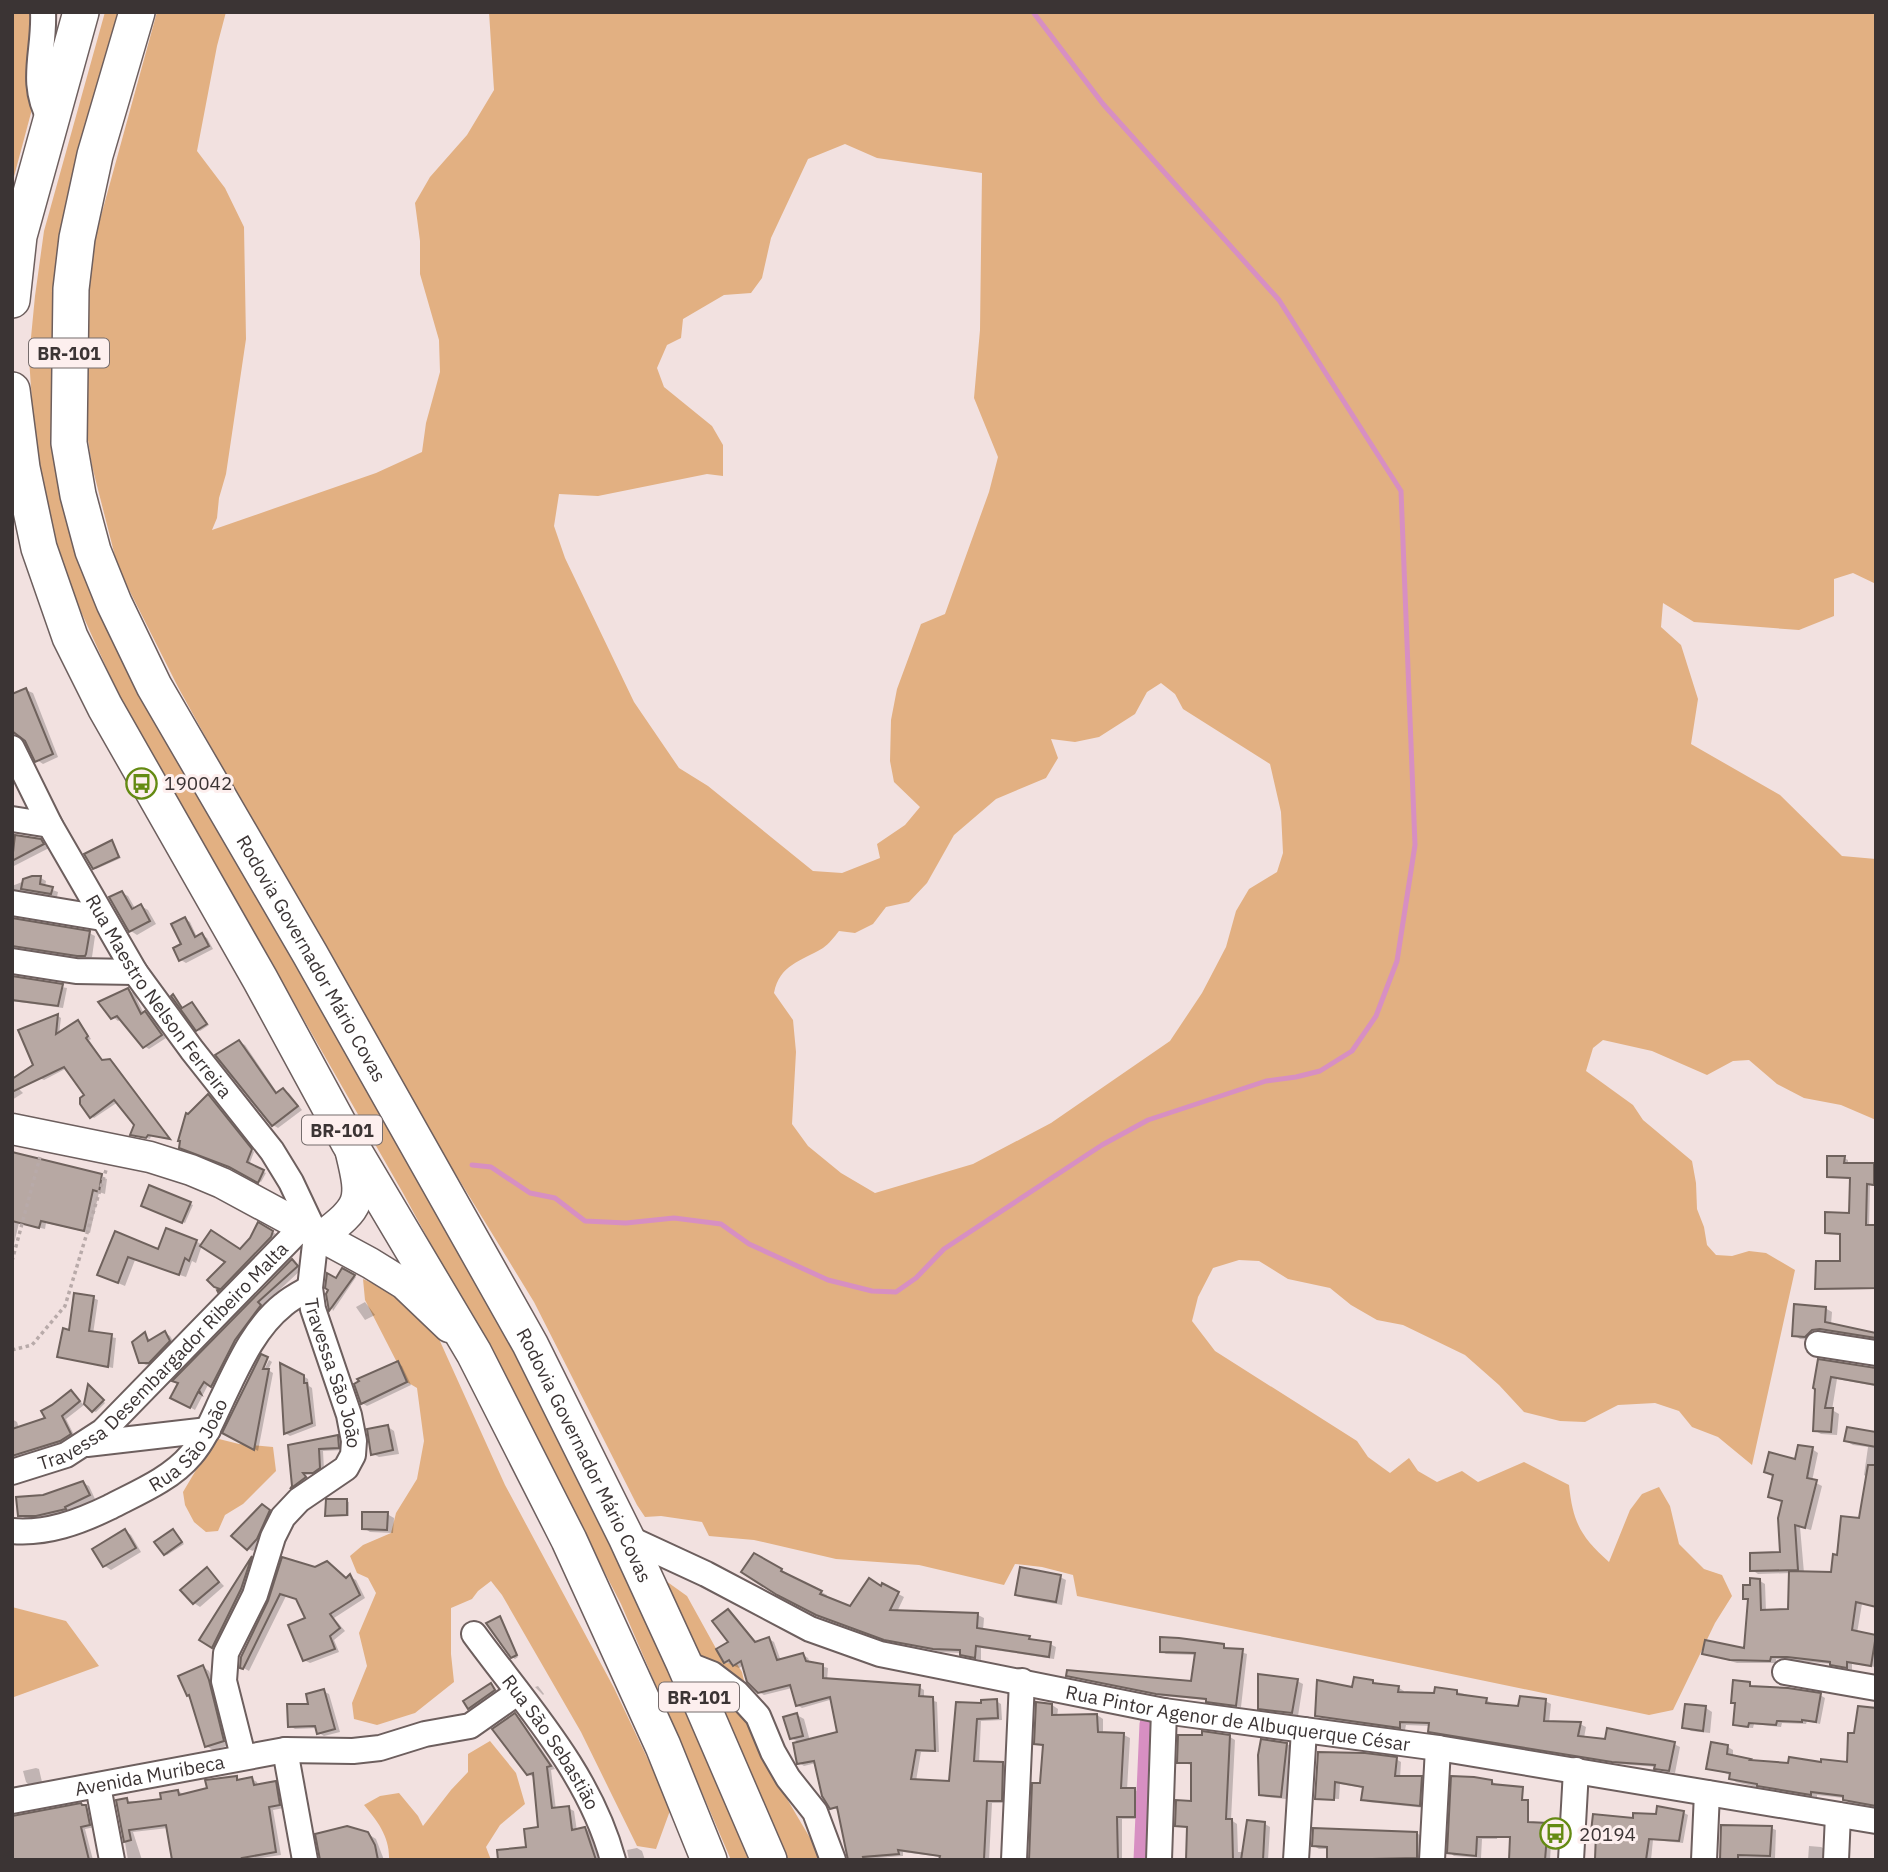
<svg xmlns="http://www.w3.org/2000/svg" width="1888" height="1872" font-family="'IBM Plex Sans',sans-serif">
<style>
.green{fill:#e2b082;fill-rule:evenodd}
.shadow{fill:#0003}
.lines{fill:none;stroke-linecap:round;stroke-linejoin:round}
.stream{stroke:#d78fc2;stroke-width:5}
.canal{stroke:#d78fc2;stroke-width:19}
.building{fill:#b7a8a3;stroke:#6f625d;stroke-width:2}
.minor-casing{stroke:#6d5f5e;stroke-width:28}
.major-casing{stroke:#6d5f5e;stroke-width:33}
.highway-casing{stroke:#6d5f5e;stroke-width:38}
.path{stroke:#b8aaa9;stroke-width:3.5;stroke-dasharray:3.5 3.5;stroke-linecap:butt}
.minor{stroke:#fff;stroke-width:24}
.major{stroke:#fff;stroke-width:30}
.highway{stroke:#fff;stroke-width:35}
.labels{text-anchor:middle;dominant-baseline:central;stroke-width:6;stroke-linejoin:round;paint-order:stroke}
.shield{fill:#fdefee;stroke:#756c6c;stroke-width:2}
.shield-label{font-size:18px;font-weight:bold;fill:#3b3434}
.poi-label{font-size:19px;fill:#3b3434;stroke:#fdefee;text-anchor:start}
.street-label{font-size:19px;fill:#3b3434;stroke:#fdefee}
</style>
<rect width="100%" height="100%" fill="#f2e1e0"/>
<g class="green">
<polygon points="12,12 58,12 12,184"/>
<polygon points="105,12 138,12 64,311 74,504 626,1540 759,1860 731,1860 621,1604 509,1388 403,1193 122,702 63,572 36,461 29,358 35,296 44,231"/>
<path d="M157,12H226L217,46L197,151L225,188L244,227L246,339L226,474L219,498L217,518L212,530L376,473L422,452L426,423L440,372L439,340L420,274V241L415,203L430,177L467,135L494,90L489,12H1876V584L1853,573L1834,579V616L1799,630L1694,622L1663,603L1661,627L1681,645L1698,699L1691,744L1780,795L1842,856L1876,859V1120L1841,1105L1804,1098L1777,1084L1749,1060L1733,1061L1707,1075L1652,1051L1603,1040L1593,1048L1586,1071L1633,1105L1643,1120L1692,1161L1696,1183L1697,1209L1704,1227L1707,1245L1716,1255L1732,1256L1749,1251L1766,1253L1795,1270L1752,1465L1718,1437L1692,1427L1679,1411L1655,1403L1618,1405L1585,1422L1560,1421L1524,1412L1499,1385L1465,1355L1403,1325L1377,1320L1351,1305L1330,1288L1288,1279L1259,1261L1239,1260L1213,1268L1198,1297L1192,1321L1215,1351L1357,1441L1368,1457L1390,1473L1409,1458L1418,1471L1437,1482L1462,1471L1478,1482L1524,1462L1569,1485C1573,1523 1581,1537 1609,1562L1630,1510L1642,1494L1659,1487L1670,1506L1679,1544L1704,1569L1722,1575L1732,1596L1715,1623L1673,1710L1649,1715L1077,1596L1073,1575L1042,1567L1015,1564L1004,1585L919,1565L836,1559L754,1540L709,1536L702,1522L661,1516L645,1517L637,1505L534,1302L393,1072L324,952L178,687L118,568L92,466L83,408L90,256ZM845,144L877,158L982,173L980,330L974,398L998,457L989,492L945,614L921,624L897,689L891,720L890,761L894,782L920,807L905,825L877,844L880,858L842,873L813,871L708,786L679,768L634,702L565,558L554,526L559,494L598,496L707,474L723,476V445L712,426L664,387L657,368L667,345L681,338L683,319L724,295L751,293L762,278L771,238L808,159ZM1161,683L1175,694L1183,709L1270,764L1281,812L1283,853L1277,872L1249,889L1236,911L1226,947L1202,993L1170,1041L1051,1123L973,1164L875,1193L841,1173L808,1146L792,1124L796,1052L793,1020L774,993C780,964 800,962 823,948C829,944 834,937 839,931L855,933L873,924L886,907L909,902L927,883L954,835L996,799L1046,778L1058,758L1051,739L1075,742L1099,737L1135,714L1147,692Z"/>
<polygon points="363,1279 417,1304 439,1339 505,1485 614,1688 671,1808 656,1849 637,1846 581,1732 502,1595 491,1581 478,1591 472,1599 451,1608 451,1654 454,1682 415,1713 377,1725 354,1719 352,1703 367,1666 359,1633 376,1593 368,1578 357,1573 350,1556 363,1545 391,1533 396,1513 417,1479 424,1441 417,1388 407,1382 365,1300"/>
<polygon points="215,1438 239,1444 273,1447 276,1471 243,1504 225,1515 218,1531 206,1532 194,1522 185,1505 183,1492"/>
<polygon points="659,1576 687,1596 724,1663 737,1664 742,1672 756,1732 780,1787 823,1860 781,1860"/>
<polygon points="12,1607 66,1621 99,1666 14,1697 12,1724"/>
<path d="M490,1741L516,1773L525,1804L500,1825L486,1847L491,1860H389C390,1837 378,1822 364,1805L380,1796L399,1793L418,1816L423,1826L451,1790L468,1772V1754Z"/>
</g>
<g class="shadow">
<polygon points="26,690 33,693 58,757 43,764 37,760 27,740"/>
<polygon points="12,835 40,840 49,848 12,867"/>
<polygon points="112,842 121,858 96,869 94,868"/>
<polygon points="32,878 41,878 46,881 45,887 58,892 57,897 12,893 12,886"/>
<polygon points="122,893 128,896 136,910 141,906 148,910 156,924 137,935 131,931"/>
<polygon points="185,919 190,922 197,937 201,935 207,938 213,949 186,963 181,960 175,949 183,945"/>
<polygon points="12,920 89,933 95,936 92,957 85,959 22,949 12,951"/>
<polygon points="12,978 67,988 63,1008 12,1001"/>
<polygon points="128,990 134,993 144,1014 151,1016 166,1038 149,1049 144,1046 122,1019 118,1021 113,1017"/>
<polygon points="173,996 183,1010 192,1004 194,1005 209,1025 200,1031 198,1030"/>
<polygon points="58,1016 61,1018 59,1034 78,1022 81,1024 91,1039 89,1040 104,1062 110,1061 114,1063 170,1139 151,1136 150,1139 132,1134 136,1125 118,1102 94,1118 91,1116 87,1095 67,1068 44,1080 40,1078"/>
<polygon points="239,1042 245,1045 278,1094 283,1090 289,1093 302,1110 278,1128 273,1125"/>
<polygon points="12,1082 23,1093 12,1100"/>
<polygon points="210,1097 254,1152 249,1165 266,1173 261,1182 233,1168"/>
<polygon points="12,1152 107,1179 105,1194 99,1192 90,1233 46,1223 45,1229 19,1223 12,1252"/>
<polygon points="1844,1158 1848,1160 1848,1165 1876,1166 1876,1186 1870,1185 1869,1227 1876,1227 1876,1289 1820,1290 1817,1288 1841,1263 1842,1235 1827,1232 1851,1215 1851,1179 1829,1176"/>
<polygon points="151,1187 193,1205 185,1223 145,1207"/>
<polygon points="259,1225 276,1234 223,1292 215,1286 228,1262 202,1245 196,1263 192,1261 186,1277 135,1260 125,1286 106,1278 116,1234 159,1251 196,1241 202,1245 241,1251 251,1239"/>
<polygon points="292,1261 302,1269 262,1306 265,1309 217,1388 209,1383 195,1410 172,1397"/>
<polygon points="343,1270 356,1277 333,1311 328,1294"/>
<polygon points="93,1298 98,1300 93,1334 116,1338 113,1368 59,1356 71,1332"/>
<polygon points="365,1302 375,1315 365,1320 356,1307"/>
<polygon points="1825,1308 1832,1312 1831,1325 1876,1335 1876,1340 1827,1332 1819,1333 1812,1340 1800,1339 1794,1335"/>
<polygon points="165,1333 170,1336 175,1344 154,1365 146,1365 140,1362 145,1334 151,1341"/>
<polygon points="269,1360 272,1362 268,1370 273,1373 258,1451 225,1433 260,1378"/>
<polygon points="1820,1361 1876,1368 1876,1386 1837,1379 1832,1410 1839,1414 1837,1435 1821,1434 1814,1430"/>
<polygon points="398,1363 402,1366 411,1385 367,1406 362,1403"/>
<polygon points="303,1376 308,1379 309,1386 312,1388 316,1426 290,1436 285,1433"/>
<polygon points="90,1388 105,1403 96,1412 93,1411"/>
<polygon points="71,1392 84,1405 66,1419 75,1437 66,1444 12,1462 12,1419 17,1422 19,1428 47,1419"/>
<polygon points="388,1427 394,1431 399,1454 379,1457 373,1454"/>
<polygon points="1876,1434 1876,1607 1862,1604 1857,1633 1876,1636 1876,1667 1852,1664 1852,1670 1832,1664 1776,1659 1776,1663 1737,1663 1704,1653 1746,1651 1750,1601 1745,1598 1751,1586 1760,1581 1765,1584 1766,1611 1790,1611 1791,1573 1758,1574 1752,1570 1782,1554 1784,1502 1770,1496 1775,1476 1766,1472 1796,1461 1812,1449 1818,1453 1812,1481 1822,1486 1811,1530 1800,1527 1804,1573 1833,1574 1839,1557 1860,1520 1875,1482 1864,1475 1868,1447 1853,1445 1846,1441"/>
<polygon points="337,1437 342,1440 343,1450 323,1451 324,1470 318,1474 306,1475 310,1480 296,1490 292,1488 290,1447"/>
<polygon points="83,1483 89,1486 95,1499 65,1514 25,1518 20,1515 43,1497"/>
<polygon points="346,1501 349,1502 349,1516 327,1515"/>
<polygon points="267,1509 274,1514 262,1541 253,1551 248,1549"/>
<polygon points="387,1514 394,1518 393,1533 370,1532 364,1528"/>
<polygon points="125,1531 131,1535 141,1552 111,1570 105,1566 95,1549"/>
<polygon points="173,1531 184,1544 167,1555 165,1554"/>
<polygon points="754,1555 827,1595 826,1598 851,1608 883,1586 904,1597 897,1612 978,1615 984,1618 983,1631 1029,1638 1036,1642 1050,1644 1056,1647 1054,1659 981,1648 981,1660 967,1657 962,1653 941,1652 892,1642 824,1618"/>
<polygon points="252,1558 255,1559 245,1592 217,1649 201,1639"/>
<polygon points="283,1560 347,1579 350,1577 356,1580 365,1598 334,1618 345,1631 334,1640 339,1652 310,1663 304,1660 307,1619 298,1600 286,1596 249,1671 242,1667 270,1602"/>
<polygon points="207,1569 224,1586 200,1607 194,1603"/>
<polygon points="1060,1577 1066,1580 1062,1605 1023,1598 1017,1594"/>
<polygon points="728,1611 733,1614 757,1643 769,1639 774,1642 781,1661 803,1655 808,1658 810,1663 828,1668 827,1681 919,1687 924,1690 924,1698 937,1702 939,1752 921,1752 916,1781 950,1783 983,1705 996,1701 1001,1704 1002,1720 981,1721 979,1763 1002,1764 1007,1767 1006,1803 992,1803 989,1860 941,1860 941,1857 903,1852 903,1856 878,1858 879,1860 849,1860 840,1810 831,1808 816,1763 804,1766 799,1763 800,1743 791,1738 797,1715 804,1719 810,1741 839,1733 833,1699 802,1708 797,1705 792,1688 764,1695 759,1692 744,1665 739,1668 725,1662 731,1642"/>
<polygon points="500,1618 518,1657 515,1659 512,1657"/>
<polygon points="1223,1646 1247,1654 1241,1707 1213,1704 1208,1700 1163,1696 1068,1675 1193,1683 1197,1655 1166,1654 1161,1651"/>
<polygon points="203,1667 209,1671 215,1685 230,1745 213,1750 206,1746 191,1696 188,1695"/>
<polygon points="1297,1681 1303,1684 1298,1716 1266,1711 1260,1708"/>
<polygon points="1373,1682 1379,1685 1399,1688 1404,1691 1404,1694 1435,1695 1457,1692 1486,1700 1492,1703 1492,1705 1520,1708 1545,1701 1551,1704 1549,1723 1580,1724 1586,1727 1584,1738 1674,1744 1680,1747 1675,1773 1662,1771 1657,1767 1619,1764 1436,1734 1430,1731 1431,1726 1406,1725 1405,1730 1323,1719 1317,1715 1354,1689"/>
<polygon points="1750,1684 1755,1687 1820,1695 1825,1698 1820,1724 1807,1721 1806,1724 1782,1723 1781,1727 1754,1724 1753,1728 1740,1727 1735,1724 1737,1704"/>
<polygon points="491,1685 501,1694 475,1712 469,1708"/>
<polygon points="538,1686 544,1694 543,1695 535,1687"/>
<polygon points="323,1691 329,1694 340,1732 324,1736 319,1733 317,1728 295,1729 290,1726"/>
<polygon points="1052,1705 1058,1709 1057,1717 1097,1715 1103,1719 1103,1734 1124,1735 1130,1738 1127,1790 1135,1790 1141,1793 1141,1819 1122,1819 1122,1860 1030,1860 1042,1785 1044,1747 1036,1743"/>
<polygon points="1706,1708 1712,1712 1710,1733 1691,1731 1684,1727"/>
<polygon points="1876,1710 1876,1807 1850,1803 1844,1798 1817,1795 1817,1797 1765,1789 1736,1782 1731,1778 1731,1775 1708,1768 1728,1747 1733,1750 1733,1757 1754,1762 1848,1764 1856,1735"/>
<polygon points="515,1715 520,1718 555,1769 551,1770 556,1810 568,1808 574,1811 577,1831 585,1829 591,1832 601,1860 503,1860 528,1848 540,1829 535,1778 528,1774"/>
<polygon points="1230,1737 1235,1740 1231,1820 1237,1824 1238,1852 1244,1852 1265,1824 1270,1827 1268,1860 1186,1860 1189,1828 1177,1825 1192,1803 1192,1765 1179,1762"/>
<polygon points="1287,1744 1292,1747 1286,1799 1266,1797 1260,1794"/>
<polygon points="1319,1754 1396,1759 1401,1762 1400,1778 1421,1778 1426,1781 1425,1808 1368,1802 1363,1799 1364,1788 1340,1784 1339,1799 1320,1798 1320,1800 1316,1798"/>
<polygon points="36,1768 39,1769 42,1782 28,1784 26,1782 23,1771"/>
<polygon points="236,1778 242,1781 252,1779 257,1782 258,1786 275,1783 281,1786 284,1808 273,1810 281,1855 248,1860 171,1860 174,1858 168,1828 133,1832 142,1860 128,1860 118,1801 163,1801 178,1791 183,1794 209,1790"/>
<polygon points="1492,1781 1501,1789 1497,1839 1482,1839 1481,1858 1454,1856 1449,1852"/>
<polygon points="86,1807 91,1810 95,1827 85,1829 93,1860 12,1860"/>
<polygon points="1684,1813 1688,1815 1683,1843 1653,1840 1651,1860 1600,1860 1597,1858 1598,1834 1593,1831 1634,1820"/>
<polygon points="1547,1825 1552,1828 1550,1860 1517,1860"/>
<polygon points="1771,1828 1776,1830 1775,1858 1722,1860"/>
<polygon points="1417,1833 1422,1837 1422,1860 1329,1860 1329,1849 1319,1849 1314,1846"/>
<polygon points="368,1834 376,1839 384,1860 321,1860"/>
<polygon points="1809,1846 1821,1847 1827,1850 1828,1860 1808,1860"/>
<polygon points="637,1848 642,1851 645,1860 629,1860 627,1850"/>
</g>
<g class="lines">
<polyline class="stream" points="472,1165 491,1167 530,1193 555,1198 585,1221 626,1223 674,1218 721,1224 749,1244 828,1280 872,1291 896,1292 916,1278 944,1249 1102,1145 1148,1120 1266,1081 1296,1077 1320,1071 1352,1051 1376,1016 1397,961 1415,845 1401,491 1279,300 1103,104 1033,12"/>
<polyline class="canal" points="1143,1860 1149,1724"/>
</g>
<g class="building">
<polygon points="26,688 53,754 35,762 25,741 12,731 12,694"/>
<polygon points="15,835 41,839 44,844 12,861"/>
<polygon points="112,840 119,857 93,869 84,854"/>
<polygon points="32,876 41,876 40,884 53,887 51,894 21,889 23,879"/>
<polygon points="122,891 132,909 141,904 150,921 129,932 109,897"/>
<polygon points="185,917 195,937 202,933 209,946 179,961 173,948 181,944 171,924"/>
<polygon points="12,918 90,931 86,954 85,956 77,956 12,946"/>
<polygon points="12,976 63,984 58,1006 12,1000"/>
<polygon points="128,988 141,1014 145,1011 162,1035 143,1048 117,1016 111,1019 98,1002"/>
<polygon points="173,994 182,1008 192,1002 207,1024 196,1031 171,996"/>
<polygon points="58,1014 56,1034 78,1020 88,1036 86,1038 102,1060 110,1059 170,1139 148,1135 146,1138 130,1135 134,1125 114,1100 90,1118 80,1104 80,1098 84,1095 64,1067 12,1092 12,1079 33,1065 18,1030"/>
<polygon points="239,1040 276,1093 283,1088 298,1106 272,1126 215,1055"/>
<polygon points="208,1094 252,1149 247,1162 264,1170 258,1183 229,1167 179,1148 180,1141 178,1141 186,1113 188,1114"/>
<polygon points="12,1152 102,1174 99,1192 93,1190 84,1231 41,1221 39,1228 12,1221"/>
<polygon points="1827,1156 1845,1156 1844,1163 1874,1163 1874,1185 1867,1184 1866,1225 1876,1225 1876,1288 1815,1289 1816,1261 1840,1261 1840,1234 1825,1233 1825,1212 1849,1213 1850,1178 1827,1177"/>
<polygon points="149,1185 191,1202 182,1223 141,1206"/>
<polygon points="258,1222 273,1231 271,1237 218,1292 217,1290 220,1289 214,1287 207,1280 225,1262 200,1246 211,1230 240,1249 250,1238"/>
<polygon points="166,1228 197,1240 189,1261 185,1258 179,1275 128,1257 118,1283 97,1275 115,1231 158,1249"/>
<polygon points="292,1259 298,1266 258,1302 261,1305 235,1340 211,1387 204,1382 199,1390 201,1394 198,1392 190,1408 170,1398 178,1383 172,1381"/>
<polygon points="342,1268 355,1275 329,1311 326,1294 328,1290 325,1288 327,1273 336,1278"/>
<polygon points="74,1293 94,1296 89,1331 112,1334 108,1367 57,1357 63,1328 69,1330"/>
<polygon points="1794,1304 1826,1307 1825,1322 1876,1333 1876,1338 1820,1329 1812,1330 1805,1337 1792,1336"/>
<polygon points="165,1331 170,1341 149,1363 139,1363 132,1342 145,1332 148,1341"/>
<polygon points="261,1354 268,1357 263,1369 269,1369 254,1450 222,1433"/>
<polygon points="1818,1359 1876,1368 1876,1385 1831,1377 1825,1408 1833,1408 1831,1432 1813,1431 1815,1389 1813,1388"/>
<polygon points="398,1361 407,1382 361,1404 354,1384 359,1381 357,1379"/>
<polygon points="280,1363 304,1375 304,1383 307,1383 312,1423 284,1434"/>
<polygon points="88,1384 104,1400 92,1412 84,1404"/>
<polygon points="71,1390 80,1401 62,1416 71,1434 60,1441 12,1456 12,1429 45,1418 41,1411 52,1405"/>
<polygon points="388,1425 393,1450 371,1455 367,1429"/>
<polygon points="1847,1427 1876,1432 1876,1447 1844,1441"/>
<polygon points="338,1435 339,1448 319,1449 320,1468 313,1473 303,1473 306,1477 290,1489 292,1486 288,1445"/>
<polygon points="1798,1445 1813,1447 1807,1478 1817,1480 1805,1528 1795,1525 1798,1570 1750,1571 1750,1553 1780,1552 1778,1518 1782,1501 1768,1497 1773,1475 1764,1472 1769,1452 1795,1459"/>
<polygon points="1868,1465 1876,1465 1876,1607 1856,1602 1852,1630 1876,1635 1871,1666 1847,1662 1847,1668 1830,1665 1830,1662 1787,1657 1771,1657 1770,1661 1730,1660 1702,1654 1705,1640 1744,1648 1748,1599 1743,1599 1743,1585 1750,1585 1750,1578 1760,1579 1761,1610 1788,1609 1789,1571 1831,1572 1833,1554 1837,1555 1841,1516 1859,1518"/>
<polygon points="83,1481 90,1495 65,1507 66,1509 36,1516 18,1516 16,1497 43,1495"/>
<polygon points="326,1499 347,1499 347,1515 325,1516"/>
<polygon points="262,1504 270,1510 257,1539 247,1550 231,1536"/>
<polygon points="362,1512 388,1512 387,1530 362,1529"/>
<polygon points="125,1529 136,1548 103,1567 92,1549"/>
<polygon points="173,1529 182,1542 164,1555 154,1542"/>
<polygon points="754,1553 782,1569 781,1571 822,1591 820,1594 850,1606 869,1578 881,1586 882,1583 899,1592 890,1610 978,1613 977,1628 1030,1636 1029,1639 1051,1642 1049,1657 976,1646 975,1658 960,1655 960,1650 933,1649 884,1640 816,1615 777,1595 741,1572"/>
<polygon points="252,1556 241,1589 212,1648 199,1640"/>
<polygon points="282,1557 315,1567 327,1561 346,1578 350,1574 360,1595 330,1614 340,1628 330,1636 335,1649 303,1661 288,1625 305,1618 296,1599 280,1594 243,1669 240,1668 241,1657 268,1601"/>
<polygon points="207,1567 219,1582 193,1604 180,1590"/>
<polygon points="1020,1567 1061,1575 1056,1602 1015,1595"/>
<polygon points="728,1609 755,1642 769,1637 777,1660 803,1653 806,1661 823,1664 823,1678 920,1685 919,1696 933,1697 935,1751 916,1750 911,1779 949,1781 956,1702 981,1703 981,1700 997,1699 998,1718 977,1719 974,1761 1003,1762 1002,1801 987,1801 984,1859 939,1860 940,1856 898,1850 899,1854 863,1857 864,1860 848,1860 837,1807 830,1809 822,1796 814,1761 797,1764 793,1743 837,1732 830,1697 796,1706 790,1685 758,1693 747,1682 741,1661 733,1666 729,1660 724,1663 716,1649 728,1642 712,1621"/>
<polygon points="500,1616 517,1655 511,1658 486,1623"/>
<polygon points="1160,1637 1179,1638 1224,1644 1224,1648 1243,1649 1236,1706 1206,1702 1206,1699 1156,1694 1066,1676 1067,1670 1191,1681 1195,1653 1160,1652"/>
<polygon points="203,1665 209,1680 224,1741 205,1747 189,1695 187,1696 178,1676"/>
<polygon points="1258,1674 1298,1679 1292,1713 1258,1709"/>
<polygon points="1354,1677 1373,1680 1373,1683 1399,1686 1398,1692 1434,1693 1435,1687 1457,1690 1457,1694 1487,1698 1486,1703 1518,1706 1520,1696 1546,1699 1544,1721 1581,1722 1578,1736 1605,1739 1607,1728 1675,1742 1669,1771 1654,1769 1655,1765 1612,1762 1428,1732 1429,1723 1400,1722 1400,1728 1315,1716 1317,1680 1352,1687"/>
<polygon points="1733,1680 1750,1682 1750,1686 1788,1688 1821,1693 1816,1722 1802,1720 1802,1722 1777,1721 1776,1725 1749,1723 1748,1727 1733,1725 1735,1703 1731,1703"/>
<polygon points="491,1683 495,1690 468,1709 463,1701"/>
<polygon points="324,1689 335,1729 317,1734 315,1726 288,1727 287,1704 308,1704 306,1694"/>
<polygon points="1036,1702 1052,1704 1052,1715 1097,1714 1098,1732 1124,1733 1121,1788 1135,1788 1135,1817 1117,1817 1118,1860 1029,1860 1032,1783 1040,1783 1043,1745 1034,1744"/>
<polygon points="1685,1704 1706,1706 1703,1731 1682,1728"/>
<polygon points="1858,1706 1876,1708 1876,1806 1843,1800 1843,1796 1811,1792 1811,1795 1757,1786 1757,1784 1729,1779 1730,1773 1706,1769 1711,1742 1728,1745 1727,1754 1751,1759 1750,1760 1788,1763 1789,1757 1821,1762 1821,1759 1847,1762 1848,1733 1854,1733"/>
<polygon points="515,1713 551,1766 547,1767 552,1808 569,1806 572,1830 585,1827 596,1860 498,1860 497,1850 526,1847 524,1829 538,1827 533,1773 527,1775 492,1729"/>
<polygon points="797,1713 803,1736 790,1739 783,1717"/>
<polygon points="1202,1731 1230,1735 1226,1819 1232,1819 1233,1860 1186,1860 1187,1827 1175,1826 1176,1800 1191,1801 1191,1763 1177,1763 1178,1735 1202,1735"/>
<polygon points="1261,1739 1287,1743 1281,1797 1259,1795 1258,1755"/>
<polygon points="1318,1752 1365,1753 1397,1757 1395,1776 1422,1776 1420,1806 1361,1800 1363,1787 1335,1782 1334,1800 1315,1799"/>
<polygon points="237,1776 237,1780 252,1777 254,1785 276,1781 280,1805 269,1807 276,1852 242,1858 243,1860 172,1860 166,1825 129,1830 131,1840 124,1842 116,1800 127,1798 128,1803 161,1799 160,1793 178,1790 179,1795 207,1788 205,1780"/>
<polygon points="1451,1776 1474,1777 1492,1780 1492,1784 1523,1787 1522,1800 1528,1800 1528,1822 1548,1823 1545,1860 1509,1860 1510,1837 1477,1837 1476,1856 1447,1853"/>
<polygon points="81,1803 82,1805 86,1805 90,1825 81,1827 89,1860 12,1860 12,1816"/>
<polygon points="1657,1806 1684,1811 1679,1841 1649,1839 1646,1860 1595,1859 1596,1833 1591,1832 1593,1814 1633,1818 1633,1813 1656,1814"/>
<polygon points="1247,1820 1265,1822 1263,1860 1241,1860"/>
<polygon points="1721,1825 1772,1826 1770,1856 1738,1855 1738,1860 1720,1860"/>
<polygon points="347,1826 368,1832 375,1845 378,1860 320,1860 315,1834"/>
<polygon points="1313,1828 1417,1832 1417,1858 1327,1860 1327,1847 1312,1846"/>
</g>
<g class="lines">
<defs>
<g id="minor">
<path d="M43,12C45,52 29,82 50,119"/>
<path id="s1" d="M12,748L50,825L135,972L192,1050L272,1151L291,1182L316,1235L310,1288L313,1309L349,1415L354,1441L353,1455L346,1468L299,1500L283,1517L273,1537L255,1595L226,1653L224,1681L243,1756"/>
<polyline points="12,819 50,825"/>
<polyline points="12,903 102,918"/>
<polyline points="12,961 76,971 135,972"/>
<polyline points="1818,1344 1876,1353"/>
<polyline points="87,1444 208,1430"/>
<path id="s2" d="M12,1472L66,1455L103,1431L303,1226"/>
<path id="s3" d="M12,1531C47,1534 79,1522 110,1507C137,1493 171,1479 191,1455C205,1439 213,1418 222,1399C238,1366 254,1328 283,1305C291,1298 301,1293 310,1288"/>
<path id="s4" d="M626,1537L706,1574L810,1629L880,1654L1164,1711L1438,1748L1876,1821"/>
<path id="s5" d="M474,1634C526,1705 589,1772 613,1860"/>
<polyline points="684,1663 712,1674 737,1693 758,1716 773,1752 788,1778 815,1812 833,1860"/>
<polyline points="1785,1672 1876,1688"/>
<polyline points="285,1750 305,1860"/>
<polyline points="98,1786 112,1860"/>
<path id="s6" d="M12,1801L285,1750L353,1751L380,1748L425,1734L470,1726L517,1693"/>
<polyline points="1014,1860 1022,1681"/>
<polyline points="1159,1860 1164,1711"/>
<polyline points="1296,1860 1304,1730"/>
<polyline points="1432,1860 1438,1748"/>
<polyline points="1571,1860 1576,1770"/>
<polyline points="1704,1860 1707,1793"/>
<polyline points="1836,1860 1838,1815"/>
</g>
<g id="major">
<polyline points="12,1129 150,1157 191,1170 222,1183 370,1263 404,1284 449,1327"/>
<path d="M321,1237C361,1206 363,1202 351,1153"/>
</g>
<g id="highway">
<path id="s7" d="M137,12L95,155L77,238L71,289L69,443L78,495L93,551L114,603L154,686L310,954L530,1344L626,1537L684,1663L769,1860"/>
<polyline points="12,300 19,236 81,12"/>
<polyline points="12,390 22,468 39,548 70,637 105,707 260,979 348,1141 474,1353 569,1540 663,1746 709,1860"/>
</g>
</defs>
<use href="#minor" class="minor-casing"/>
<use href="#major" class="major-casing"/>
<use href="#highway" class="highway-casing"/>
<g class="path">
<polyline points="12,1261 40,1157"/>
<polyline points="12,1350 32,1345 65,1306 106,1170"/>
</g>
<use href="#minor" class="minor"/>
<use href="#major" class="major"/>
<use href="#highway" class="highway"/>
</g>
<defs>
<symbol id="bus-ring" viewBox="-11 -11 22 22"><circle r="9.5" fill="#fdefee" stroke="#648a12" stroke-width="1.5"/><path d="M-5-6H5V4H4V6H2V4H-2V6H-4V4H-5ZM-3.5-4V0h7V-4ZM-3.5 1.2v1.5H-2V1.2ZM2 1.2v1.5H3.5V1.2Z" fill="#648a12"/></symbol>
</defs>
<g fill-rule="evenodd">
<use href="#bus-ring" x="124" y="766" width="35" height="35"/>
<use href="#bus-ring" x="1538" y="1816" width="35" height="35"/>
</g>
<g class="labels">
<g class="shield">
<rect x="29" y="338.5" width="80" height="29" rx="5"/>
<rect x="302" y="1115.5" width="80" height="29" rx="5"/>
<rect x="659" y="1682.5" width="80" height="29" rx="5"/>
</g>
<g class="shield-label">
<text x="69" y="353">BR-101</text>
<text x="342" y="1130">BR-101</text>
<text x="699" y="1697">BR-101</text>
</g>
<g class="poi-label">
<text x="164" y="783">190042</text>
<text x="1579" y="1834">20194</text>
</g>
<g class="street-label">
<text stroke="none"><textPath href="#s7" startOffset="1013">Rodovia Governador Mário Covas</textPath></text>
<text stroke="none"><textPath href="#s1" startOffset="289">Rua Maestro Nelson Ferreira</textPath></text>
<text stroke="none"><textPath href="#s2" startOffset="194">Travessa Desembargador Ribeiro Malta</textPath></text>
<text stroke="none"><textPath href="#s1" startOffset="718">Travessa São João</textPath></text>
<text stroke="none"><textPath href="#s3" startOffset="205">Rua São João</textPath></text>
<text stroke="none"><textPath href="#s7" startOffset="1580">Rodovia Governador Mário Covas</textPath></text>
<text stroke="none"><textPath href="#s4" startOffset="644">Rua Pintor Agenor de Albuquerque César</textPath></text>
<text stroke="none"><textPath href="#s5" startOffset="133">Rua São Sebastião</textPath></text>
<text stroke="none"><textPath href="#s6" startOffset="140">Avenida Muribeca</textPath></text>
</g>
</g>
<rect width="1888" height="1872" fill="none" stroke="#3b3434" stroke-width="28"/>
</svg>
